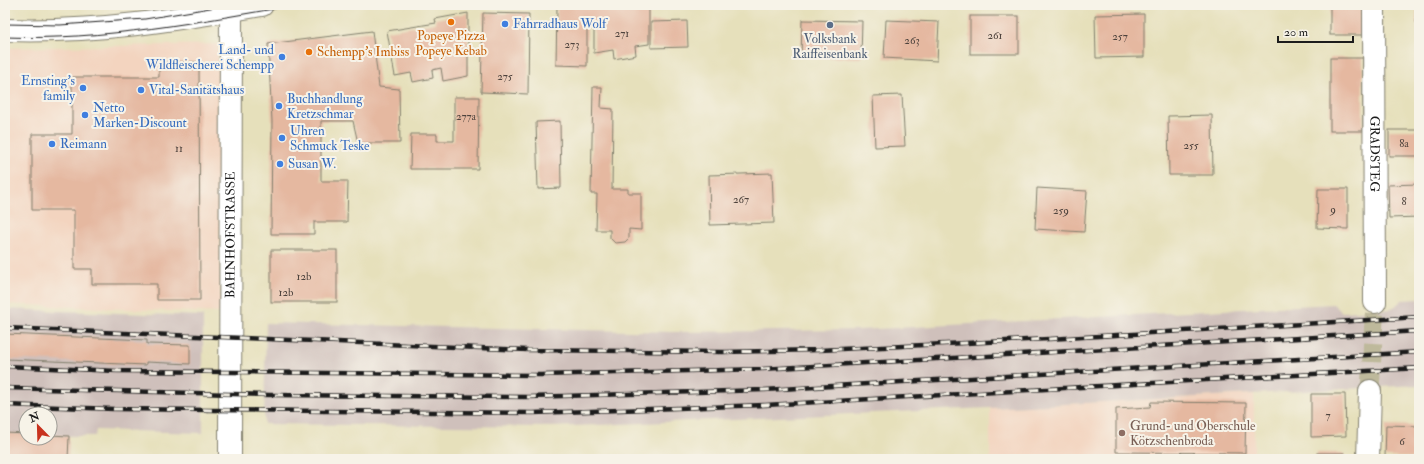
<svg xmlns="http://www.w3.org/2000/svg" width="1424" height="464" font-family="'IM FELL Double Pica',serif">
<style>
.built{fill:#f3d4bf}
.industrial{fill:#cfc0bb;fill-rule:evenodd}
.building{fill:#e5b8a0}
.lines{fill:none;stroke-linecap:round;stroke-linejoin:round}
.pedestrian-tunnel{stroke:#beb99b;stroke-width:19;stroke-dasharray:19 10;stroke-linecap:butt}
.minor-casing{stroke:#817e6c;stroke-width:24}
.tertiary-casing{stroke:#817e6c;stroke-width:24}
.secondary-casing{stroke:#817e6c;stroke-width:24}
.minor{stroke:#fff;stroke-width:22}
.tertiary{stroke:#fff;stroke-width:22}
.secondary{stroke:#fff;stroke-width:22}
.tram{stroke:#1c1c1c;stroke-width:1}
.rail-casing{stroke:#1c1c1c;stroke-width:4.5}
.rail{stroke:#f7f3e8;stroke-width:3;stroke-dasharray:9;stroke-linecap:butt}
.food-dot{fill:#e8710a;stroke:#f7f3e8;stroke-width:1.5}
.shop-dot{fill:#3f7fe0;stroke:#f7f3e8;stroke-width:1.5}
.service-dot{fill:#5c6f8a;stroke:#f7f3e8;stroke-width:1.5}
.education-dot{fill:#8d6e63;stroke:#f7f3e8;stroke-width:1.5}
.labels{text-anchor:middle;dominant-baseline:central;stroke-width:4;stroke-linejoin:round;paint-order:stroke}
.number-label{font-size:11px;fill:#4e433d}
.shop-label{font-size:13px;fill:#366cbe;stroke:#f7f3e8;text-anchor:start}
.food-label{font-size:13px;fill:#c56008;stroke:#f7f3e8}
.service-label{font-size:13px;fill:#4e5e75;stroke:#f7f3e8}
.street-label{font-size:13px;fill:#1c1c1c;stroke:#f7f3e8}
.education-label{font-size:13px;fill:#785e54;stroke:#f7f3e8;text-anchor:start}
</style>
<rect width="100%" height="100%" fill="#f7f3e8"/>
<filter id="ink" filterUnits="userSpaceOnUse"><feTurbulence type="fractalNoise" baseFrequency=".025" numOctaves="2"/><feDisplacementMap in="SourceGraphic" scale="8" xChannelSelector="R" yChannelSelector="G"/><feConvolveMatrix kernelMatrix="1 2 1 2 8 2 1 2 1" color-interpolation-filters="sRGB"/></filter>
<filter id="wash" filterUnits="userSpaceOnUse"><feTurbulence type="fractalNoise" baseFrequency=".012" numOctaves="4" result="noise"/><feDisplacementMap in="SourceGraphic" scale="16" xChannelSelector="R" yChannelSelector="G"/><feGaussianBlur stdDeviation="0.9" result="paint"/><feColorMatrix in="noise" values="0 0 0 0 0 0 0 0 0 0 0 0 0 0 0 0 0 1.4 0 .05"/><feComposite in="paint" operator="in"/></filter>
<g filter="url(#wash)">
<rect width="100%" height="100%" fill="#e6e0bb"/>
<g class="built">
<polygon points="218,44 221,313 5,304 5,48"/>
<polygon points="1254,394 1254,459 990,459 990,408"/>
</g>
<g class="industrial">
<polygon points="1419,299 1419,385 990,408 552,427 264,424 266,323 675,332 858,330 1333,304 1342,312 1392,309 1402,300"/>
<path d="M5,309L203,316V433L96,430L95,436H69L68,459H5ZM26,414H50V438H26Z"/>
</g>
<g id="blocks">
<g class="building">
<polygon points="660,5 649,7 649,44 635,46 636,55 614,59 613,50 594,53 594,22 587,23 587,66 556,65 557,6"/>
<rect x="1330" y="5" width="33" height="30"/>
<polygon points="1417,5 1419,5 1419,23 1416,23"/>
<polygon points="468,13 468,76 443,81 441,68 432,70 433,78 413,82 411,73 395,76 387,31 436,23 435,19"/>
<polygon points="483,13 529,14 528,94 481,92"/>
<polygon points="1144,14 1144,57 1096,58 1095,15"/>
<rect x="970" y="16" width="49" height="38"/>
<polygon points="802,20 862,21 861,58 801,57"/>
<polygon points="886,20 939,22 937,61 884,58"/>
<polygon points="687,21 688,47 651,48 651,22"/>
<polygon points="372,31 379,87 399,89 400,143 358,143 353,121 321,121 321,181 348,181 347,222 314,222 314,234 271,234 272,121 268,44"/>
<rect x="1330" y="58" width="33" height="73"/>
<polygon points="159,62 199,62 200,300 157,300 157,284 92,284 92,269 74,269 74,210 32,210 32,134 72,134 72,77 159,77"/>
<polygon points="593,87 602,87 601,108 613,109 612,189 628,189 628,193 641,193 641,230 629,229 629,238 625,242 615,243 610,238 610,230 596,230 597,194 591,194"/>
<polygon points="902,95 905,146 875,147 873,96"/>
<polygon points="454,97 479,97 478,169 410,169 411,134 437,134 437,141 454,141"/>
<polygon points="1212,115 1213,175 1169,175 1168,116"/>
<polygon points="560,121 561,188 538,189 536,122"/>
<rect x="1389" y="130" width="30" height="26"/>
<polygon points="772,173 774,223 710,225 709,175"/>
<polygon points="1419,184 1419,217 1389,218 1388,185"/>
<polygon points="1037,188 1087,191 1084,232 1035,229"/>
<polygon points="1318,189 1348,189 1348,229 1317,228"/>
<rect x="271" y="250" width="66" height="52"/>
<polygon points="5,334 147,340 147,344 190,345 190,364 146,362 146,365 5,359"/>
<polygon points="1311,394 1345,394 1346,436 1311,437"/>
<polygon points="1151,402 1246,403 1245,453 1116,452 1116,409 1150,407"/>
<polygon points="1386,425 1419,426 1419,458 1385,457"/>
<polygon points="5,433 26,434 26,438 50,438 50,435 69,436 68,459 5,459"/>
<rect x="1317" y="453" width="27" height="6"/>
</g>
</g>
</g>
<g filter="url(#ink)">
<use href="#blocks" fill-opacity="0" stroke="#817e6c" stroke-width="1"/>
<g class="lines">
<polyline class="pedestrian-tunnel" points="1370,391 1375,302"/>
<defs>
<g id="minor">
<path id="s1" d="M1374,5L1375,302"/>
<polyline points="1368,459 1370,391"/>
</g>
<g id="tertiary">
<path id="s2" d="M230,459L231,5"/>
</g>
<path id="secondary" d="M5,30C94,33 175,20 262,5"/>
</defs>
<use href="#minor" class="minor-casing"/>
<use href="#tertiary" class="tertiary-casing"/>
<use href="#secondary" class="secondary-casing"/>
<use href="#minor" class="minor"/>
<use href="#tertiary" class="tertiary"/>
<use href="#secondary" class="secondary"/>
<g class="tram">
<polyline points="5,24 60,25 145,19 228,5"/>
<path d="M5,37C103,41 201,21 297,5"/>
</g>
<defs>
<g id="rail">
<polyline points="5,328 528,350 723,352 820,350 1049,339 1419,317"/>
<polyline points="5,366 117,371 541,375 762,369 1419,331"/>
<polyline points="5,388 270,395 529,397 764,390 1419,352"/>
<polyline points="5,405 114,409 533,413 765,405 1419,368"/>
</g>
</defs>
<use href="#rail" class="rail-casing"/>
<use href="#rail" class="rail"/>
</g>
</g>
<g class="food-dot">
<circle cx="451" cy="22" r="4"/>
<circle cx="309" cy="52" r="4"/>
</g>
<g class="shop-dot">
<circle cx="505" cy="24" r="4"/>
<circle cx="282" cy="57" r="4"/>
<circle cx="83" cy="88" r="4"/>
<circle cx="141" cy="90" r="4"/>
<circle cx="279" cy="106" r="4"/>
<circle cx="85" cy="115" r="4"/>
<circle cx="282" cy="138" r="4"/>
<circle cx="52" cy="144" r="4"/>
<circle cx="280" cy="164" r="4"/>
</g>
<circle class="service-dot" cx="830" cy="25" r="4"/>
<circle class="education-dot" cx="1122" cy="433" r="4"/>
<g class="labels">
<g class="number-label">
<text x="622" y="33">271</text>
<text x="995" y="35">261</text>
<text x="1120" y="36">257</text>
<text x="912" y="40">263</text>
<text x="572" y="44">273</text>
<text x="505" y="76">275</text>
<text x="466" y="116">277a</text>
<text x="1404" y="143">8a</text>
<text x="1191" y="145">255</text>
<text x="179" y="148">11</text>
<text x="741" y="199">267</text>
<text x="1404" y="201">8</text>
<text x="1333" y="209">9</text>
<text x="1061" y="210">259</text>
<text x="304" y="276">12b</text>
<text x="286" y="292">12b</text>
<text x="1328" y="415">7</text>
<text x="1402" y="441">6</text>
</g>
<g class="shop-label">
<text x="513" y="24">Fahrradhaus Wolf</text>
<text x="274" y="50" text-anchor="end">Land- und<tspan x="274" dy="15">Wildfleischerei Schempp</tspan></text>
<text x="75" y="81" text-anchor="end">Ernsting's<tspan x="75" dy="15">family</tspan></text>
<text x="149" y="90">Vital-Sanitätshaus</text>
<text x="287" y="99">Buchhandlung<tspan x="287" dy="15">Kretzschmar</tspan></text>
<text x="93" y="108">Netto<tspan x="93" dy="15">Marken-Discount</tspan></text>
<text x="290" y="131">Uhren<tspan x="290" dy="15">Schmuck Teske</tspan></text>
<text x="60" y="144">Reimann</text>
<text x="288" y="164">Susan W.</text>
</g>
<g class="food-label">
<text x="451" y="36">Popeye Pizza<tspan x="451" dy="15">Popeye Kebab</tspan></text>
<text x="317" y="52" text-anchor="start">Schempp's Imbiss</text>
</g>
<g class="service-label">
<text x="830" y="39">Volksbank<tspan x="830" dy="15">Raiffeisenbank</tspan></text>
</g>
<g class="street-label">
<text stroke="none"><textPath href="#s1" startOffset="149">GRADSTEG</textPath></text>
<text stroke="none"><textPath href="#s2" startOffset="224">BAHNHOFSTRASSE</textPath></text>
</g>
<g class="education-label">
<text x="1130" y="426">Grund- und Oberschule<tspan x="1130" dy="15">Kötzschenbroda</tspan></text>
</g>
</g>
<rect width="1424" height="464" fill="none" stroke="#f7f3e8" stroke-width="20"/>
<g transform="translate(38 426) rotate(337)"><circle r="19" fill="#f7f3e8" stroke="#9f9d96"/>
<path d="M0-3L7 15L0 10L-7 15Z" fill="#c8321e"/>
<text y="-6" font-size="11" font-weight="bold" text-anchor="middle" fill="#1c1c1c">N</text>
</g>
<path d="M1278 36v6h75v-6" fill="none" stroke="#1c1c1c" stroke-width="2"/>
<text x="1284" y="36" font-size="12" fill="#1c1c1c" stroke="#f7f3e8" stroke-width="3" paint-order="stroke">20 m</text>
</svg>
